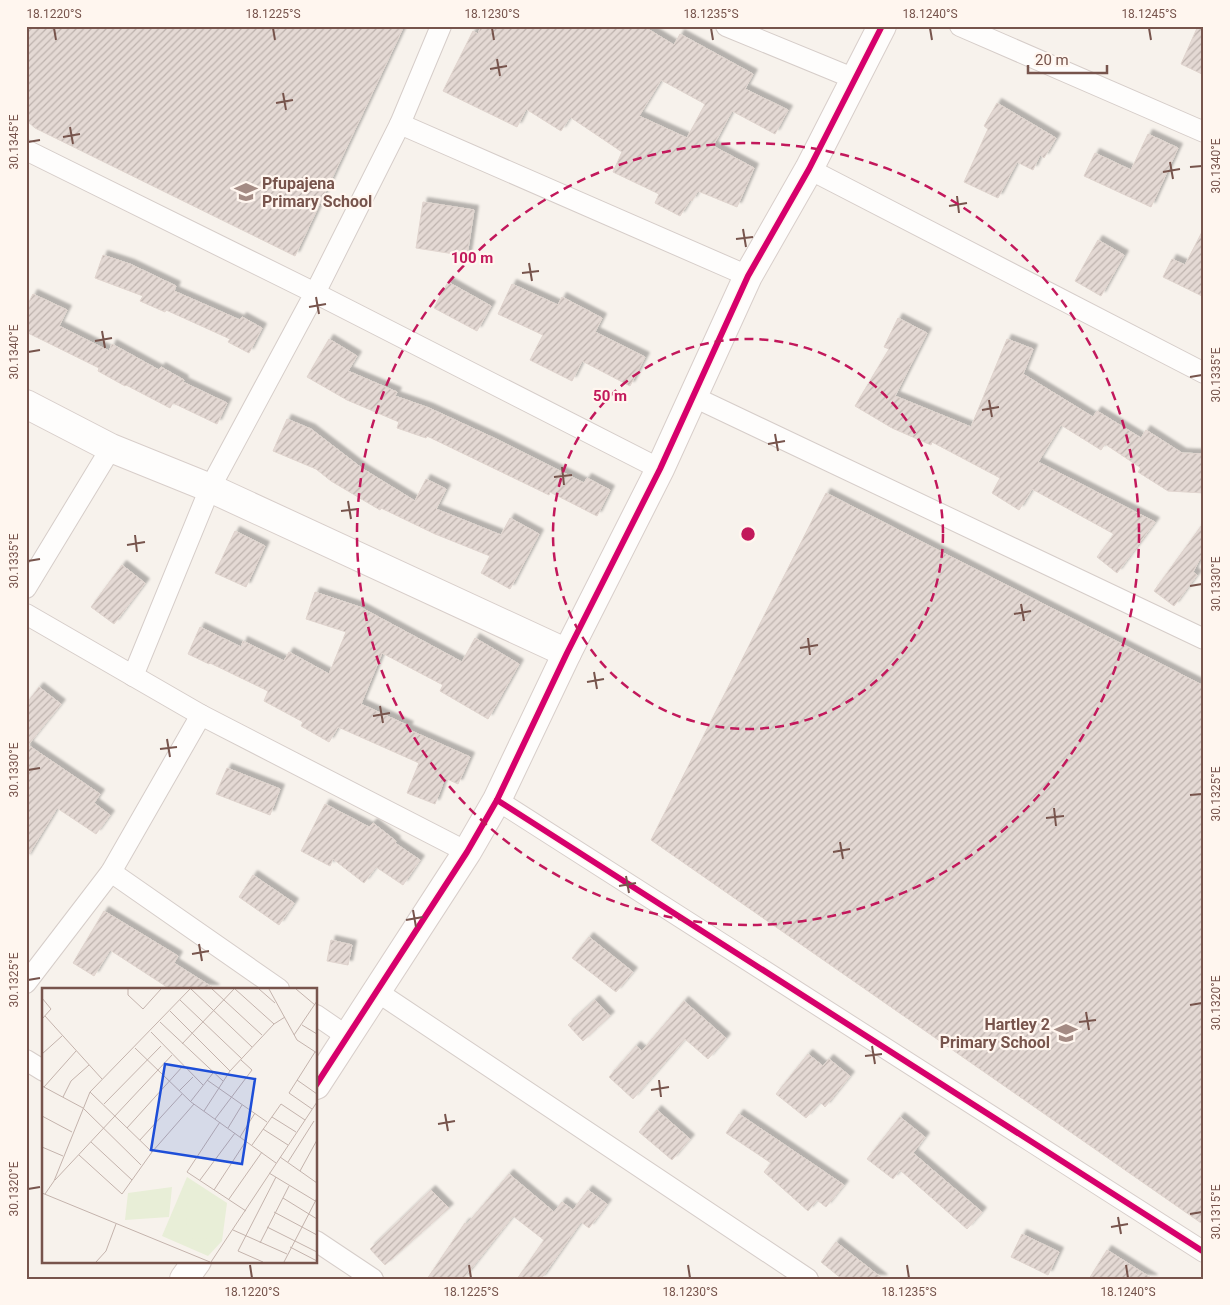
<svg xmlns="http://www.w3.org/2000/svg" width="1230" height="1305" font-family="Roboto,sans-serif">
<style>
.building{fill:url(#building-hatch);stroke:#e0d4ce;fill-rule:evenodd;filter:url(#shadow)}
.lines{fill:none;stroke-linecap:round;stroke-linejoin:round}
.street-casing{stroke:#d6cdc9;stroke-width:22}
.secondary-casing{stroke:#d8ceca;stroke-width:30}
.street{stroke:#fefdfc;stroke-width:20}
.secondary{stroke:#fefdfc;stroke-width:28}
.cycleway-casing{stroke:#fff6ef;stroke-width:9}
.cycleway{stroke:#d6006c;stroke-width:6}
.ticks{fill:none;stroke:#77544c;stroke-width:2}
.ring{fill:none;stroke:#c2185b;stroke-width:2.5;stroke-dasharray:9 6}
.labels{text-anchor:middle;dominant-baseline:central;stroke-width:4.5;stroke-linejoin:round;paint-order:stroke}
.poi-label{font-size:16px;font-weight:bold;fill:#77544c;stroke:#fff6ef;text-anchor:start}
.inset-road{fill:none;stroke:#c4b3ac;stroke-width:1}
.view{fill:#1d4ed8;fill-opacity:0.15;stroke:#1d4ed8;stroke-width:2.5}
.inset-edge{fill:none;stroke:#77544c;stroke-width:2.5}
.centre{fill:#c2185b;stroke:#fff6ef;stroke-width:2.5}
.ring-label{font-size:15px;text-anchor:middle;font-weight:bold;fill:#c2185b;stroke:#fff6ef;stroke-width:4.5;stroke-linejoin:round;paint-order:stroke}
.neatline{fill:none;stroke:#77544c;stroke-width:2}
.ticks-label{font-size:12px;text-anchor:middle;fill:#77544c}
</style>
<defs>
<pattern id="building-hatch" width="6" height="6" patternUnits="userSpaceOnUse" patternTransform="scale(1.25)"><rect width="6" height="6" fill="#e4d9d4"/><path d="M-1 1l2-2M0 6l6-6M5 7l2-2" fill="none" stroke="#beb3ae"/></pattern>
<filter id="shadow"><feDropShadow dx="4.5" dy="-4.5" stdDeviation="1" flood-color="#0004"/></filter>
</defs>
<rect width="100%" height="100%" fill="#f7f2ec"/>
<g class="building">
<polygon points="26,26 404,26 295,256 35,128 26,120"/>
<path d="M481,26H643L674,45L680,34L753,74L745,89L788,110L775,134L732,111L713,146L754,168L737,207L698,191L692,201L690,200L680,216L655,203L659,194L613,172L622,152L570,117L561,131L526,109L517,127L443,91L473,31L478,34ZM661,80L705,104L687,138L639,116Z"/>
<polygon points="1198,26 1204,26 1204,75 1181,64"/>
<polygon points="997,103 1056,138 1044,158 1040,155 1033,170 1017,162 998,198 964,182 988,129 984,126"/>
<polygon points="1148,134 1178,148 1151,207 1084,176 1095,153 1131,170"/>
<polygon points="423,202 474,210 467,256 416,248"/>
<polygon points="1204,228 1204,297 1163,277 1172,259 1185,265"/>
<polygon points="1098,240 1124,255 1101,296 1075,281"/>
<polygon points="103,255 130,264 176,286 174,291 240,320 242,317 262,328 249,353 228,342 230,339 166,310 165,312 140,301 143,296 95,278"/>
<polygon points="448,282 491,306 477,331 434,308"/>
<polygon points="512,284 558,305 562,297 602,318 595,332 645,357 630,386 582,361 572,381 530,360 543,335 498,314"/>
<polygon points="33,294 67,310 59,326 109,351 112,344 159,370 161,367 184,380 183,382 227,403 217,424 173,403 170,408 126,385 125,386 98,371 99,368 26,332 26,308"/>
<polygon points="898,318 927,333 895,396 971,427 1007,339 1033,349 1023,374 1093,417 1097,411 1141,438 1146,430 1182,453 1204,454 1204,493 1168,491 1138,472 1141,468 1105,444 1101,450 1061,425 1038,462 1155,522 1117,573 1097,557 1114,534 1032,489 1019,510 992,493 1000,478 932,442 931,445 892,428 855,406 889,349 884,347"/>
<polygon points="329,339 357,356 348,371 397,392 395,396 429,408 496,439 584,483 587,478 610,490 597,516 550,492 549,495 427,436 426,438 397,428 399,422 347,400 307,377"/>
<polygon points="287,419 311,429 363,469 415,501 426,479 446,489 436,509 501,535 510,518 539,534 510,589 481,573 490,556 435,534 381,508 380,510 331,481 316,469 273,451"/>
<polygon points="826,493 1204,686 1204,1225 651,840"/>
<polygon points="1204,522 1204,551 1193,572 1197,575 1174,606 1154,591"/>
<polygon points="235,531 265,546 246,587 215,573"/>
<polygon points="122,565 145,583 114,624 91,607"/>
<polygon points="315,592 360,607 462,662 475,638 519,664 488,719 440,691 443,685 382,653 361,704 409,726 407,729 470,757 458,784 445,778 435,804 407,793 419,763 338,727 329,742 301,726 303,722 264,701 268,691 210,663 209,664 188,654 200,627 241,647 243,641 284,661 289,652 329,674 346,632 306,619"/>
<polygon points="39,687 61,704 28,745 100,794 94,803 110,815 96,834 57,808 26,859 26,704"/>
<polygon points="227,768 280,789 270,815 216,794"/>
<polygon points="325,804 369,827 373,823 396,841 395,843 420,860 403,885 376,867 364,883 333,859 330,866 301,851"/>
<polygon points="253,875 294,903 279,925 239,897"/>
<polygon points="104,911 178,956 174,963 215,989 170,989 110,950 94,976 73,963"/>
<polygon points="589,937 633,972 616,992 572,958"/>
<polygon points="331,940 352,945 348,965 327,961"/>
<polygon points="595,1000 610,1016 583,1041 568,1025"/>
<polygon points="684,1001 726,1038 708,1059 685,1039 633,1099 609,1077 636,1046 642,1051"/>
<polygon points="808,1054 823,1066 829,1059 850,1076 825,1107 820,1102 806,1118 776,1094"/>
<polygon points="657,1110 690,1139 672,1160 639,1132"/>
<polygon points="739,1114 844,1185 826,1207 817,1200 808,1211 764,1172 771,1163 726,1133"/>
<polygon points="900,1117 925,1137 913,1153 982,1212 967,1229 900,1170 893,1179 867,1159"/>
<polygon points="509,1174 554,1212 562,1202 573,1210 588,1190 607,1204 589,1228 581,1222 541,1279 517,1279 544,1240 513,1216 463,1279 427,1279 465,1223 467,1224"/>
<polygon points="431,1190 449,1208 385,1265 370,1249"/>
<polygon points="1022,1234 1059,1252 1048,1275 1011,1257"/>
<polygon points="836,1242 883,1279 842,1279 821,1262"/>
<polygon points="1107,1250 1153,1279 1089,1279"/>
</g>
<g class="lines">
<defs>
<g id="street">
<polyline points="726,26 855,79"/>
<polyline points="960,26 1204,132"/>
<polyline points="400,124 748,276"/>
<polyline points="26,150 315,293 660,469"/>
<polyline points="809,169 1204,373"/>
<polyline points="694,397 1204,639"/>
<polyline points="26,588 111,448"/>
<polyline points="26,614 201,715 467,852"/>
<polyline points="133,676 210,488 315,293 400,124 441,26"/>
<polyline points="497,800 1204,1252"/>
<polyline points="111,872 279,989"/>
<polyline points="26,983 111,872 201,715"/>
<polyline points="376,991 808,1279"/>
<polyline points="316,1015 348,1037"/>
<polyline points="26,1060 44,1071"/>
<polyline points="316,1241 373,1279"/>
</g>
<g id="secondary">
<polyline points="26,404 111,448 210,488 567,653"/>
<polyline points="316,1085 467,852 497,800 567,653 660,469 748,276 809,169 882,26"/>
<polyline points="184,1279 197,1261"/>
</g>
</defs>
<use href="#street" class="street-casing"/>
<use href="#secondary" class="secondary-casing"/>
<use href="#street" class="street"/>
<use href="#secondary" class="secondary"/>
<defs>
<g id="cycleway">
<polyline points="497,800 1204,1252"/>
<polyline points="316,1085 467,852 497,800 567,653 660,469 748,276 809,169 882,26"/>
</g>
</defs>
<use href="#cycleway" class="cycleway-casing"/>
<use href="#cycleway" class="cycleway"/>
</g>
<path class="ticks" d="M54,28L56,40M273,28L275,40M492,28L494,40M711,28L713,40M930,28L932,40M1149,28L1151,40M497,59L500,76M490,69L507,66M283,93L286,110M276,103L293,100M70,127L73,144M63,137L80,134M28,142L40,140M1170,162L1173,179M1190,167L1202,166M1163,172L1180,169M957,196L959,213M949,206L967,203M743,229L746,247M736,239L753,237M529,263L532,281M522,273L539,271M316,297L319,314M309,307L326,304M102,331L105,348M95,341L112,338M28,352L40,350M1190,377L1202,375M989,400L992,417M982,410L999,407M775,434L778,451M768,444L785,441M562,467L564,485M554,477L572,475M348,501L351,519M341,511L358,509M135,535L137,552M127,545L145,542M28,561L40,559M1190,586L1202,584M1021,604L1024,621M1014,614L1031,611M808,638L810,655M800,648L818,645M594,672L597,689M587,682L604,679M380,706L383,723M373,716L390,713M167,739L170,757M160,749L177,747M28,770L40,768M1190,795L1202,794M1054,808L1056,826M1046,818L1064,816M840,842L843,859M833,852L850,849M626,876L629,893M619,886L636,883M413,910L416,927M406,920L423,917M199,944L202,961M192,954L209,951M28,980L40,978M1190,1005L1202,1003M1086,1012L1089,1030M1079,1022L1096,1020M872,1046L875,1064M865,1056L882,1054M659,1080L661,1097M651,1090L669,1087M445,1114L448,1131M438,1124L455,1121M28,1189L40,1187M1190,1214L1202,1212M1118,1217L1121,1234M1111,1227L1128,1224M250,1265L252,1278M469,1265L471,1278M688,1265L690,1278M907,1265L909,1278M1126,1265L1128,1278"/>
<g class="ring">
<circle cx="748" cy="534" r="195"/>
<circle cx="748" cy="534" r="391"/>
</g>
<defs>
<symbol id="school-bare" viewBox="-9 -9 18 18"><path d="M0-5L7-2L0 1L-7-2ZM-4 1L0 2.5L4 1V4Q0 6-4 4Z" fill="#a48b84" stroke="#fff6ef" stroke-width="2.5" paint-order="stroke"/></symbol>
</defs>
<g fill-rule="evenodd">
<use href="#school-bare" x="230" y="176" width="32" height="32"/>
<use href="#school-bare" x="1050" y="1017" width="32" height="32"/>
</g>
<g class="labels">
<g class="poi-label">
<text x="262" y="183">Pfupajena<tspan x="262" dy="18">Primary School</tspan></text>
<text x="1050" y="1024" text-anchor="end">Hartley 2<tspan x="1050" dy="18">Primary School</tspan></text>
</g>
</g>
<g transform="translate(42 988)">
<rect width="275" height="275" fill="#f7f2ec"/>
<path d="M145,189L185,215L180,253L166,268L120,248Z" fill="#e8eed7"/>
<path d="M130,199L127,229L83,232L86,205ZM170,215V250L145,251L144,216Z" fill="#e8eed7"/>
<path class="inset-road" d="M86,1V7L101,21L119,1M149,1L210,59M170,1L220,47M193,1L232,36M217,1L233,15M227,1L255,52L275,65M254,1L273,17M0,10L9,21L0,31M138,12L200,71M128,23L188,83M3,28L60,91M118,34L181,93M260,37L275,46M109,44L161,97M252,47L275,13M140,56L192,1M93,60L149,114L234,175M0,66L20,48M165,92L225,134M255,92L275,106M0,98L41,120L99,177M2,99L34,63M137,103L151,89M48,104L110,164M21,109L29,93L47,77M149,113L171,85M62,116L119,58M270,121L247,105L273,64M162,123L188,83L232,36L243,29M0,128L30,144M230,129L254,144M173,131L210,82L199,72M178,134L145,184L204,223M85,140L141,78M186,140L200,117M221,141L246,157M198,149L213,125M98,152L140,106M49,154L90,192M210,157L239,116L263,132M0,159L21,168M37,167L80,206L110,164L152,116M238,169L275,195M246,174L272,133M258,183L275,152M227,185L275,214M13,192L130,67M158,192L193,145M172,202L204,153M0,205L168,274M3,206L12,193L48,104L148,1M241,210L275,231M187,211L220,164M232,224L275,247M225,239L275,264M191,242L245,266M218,255L247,198M248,259L275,273M54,274L64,263L74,236M169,274L275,114M221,274L196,263L234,189M242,274L275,210"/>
<path class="view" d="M123,76L213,91L200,176L109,162Z"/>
<rect width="275" height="275" class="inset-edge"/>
</g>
<circle cx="748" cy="534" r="8" class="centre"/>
<g class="ring-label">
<text x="472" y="263">100 m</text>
<text x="610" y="401">50 m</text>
</g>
<rect width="1230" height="1305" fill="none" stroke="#fff6ef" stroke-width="55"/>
<path d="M1028 65v8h79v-8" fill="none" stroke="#77544c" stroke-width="2.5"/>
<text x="1035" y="65" font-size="15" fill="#77544c" stroke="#fff6ef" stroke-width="4" paint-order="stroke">20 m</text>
<rect x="28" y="28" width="1174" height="1250" class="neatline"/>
<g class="ticks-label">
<text x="54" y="18">18.1220°S</text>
<text x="273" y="18">18.1225°S</text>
<text x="492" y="18">18.1230°S</text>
<text x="711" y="18">18.1235°S</text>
<text x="930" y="18">18.1240°S</text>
<text x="1149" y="18">18.1245°S</text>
<text transform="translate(14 142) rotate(-90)" y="4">30.1345°E</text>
<text transform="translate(1216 166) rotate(-90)" y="4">30.1340°E</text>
<text transform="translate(14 352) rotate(-90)" y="4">30.1340°E</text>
<text transform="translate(1216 375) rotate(-90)" y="4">30.1335°E</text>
<text transform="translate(14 561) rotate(-90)" y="4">30.1335°E</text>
<text transform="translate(1216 584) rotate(-90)" y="4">30.1330°E</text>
<text transform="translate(14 770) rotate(-90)" y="4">30.1330°E</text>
<text transform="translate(1216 794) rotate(-90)" y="4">30.1325°E</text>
<text transform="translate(14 980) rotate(-90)" y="4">30.1325°E</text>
<text transform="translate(1216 1003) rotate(-90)" y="4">30.1320°E</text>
<text transform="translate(14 1189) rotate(-90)" y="4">30.1320°E</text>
<text transform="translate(1216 1212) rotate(-90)" y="4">30.1315°E</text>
<text x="252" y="1296">18.1220°S</text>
<text x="471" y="1296">18.1225°S</text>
<text x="690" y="1296">18.1230°S</text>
<text x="909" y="1296">18.1235°S</text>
<text x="1128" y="1296">18.1240°S</text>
</g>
</svg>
